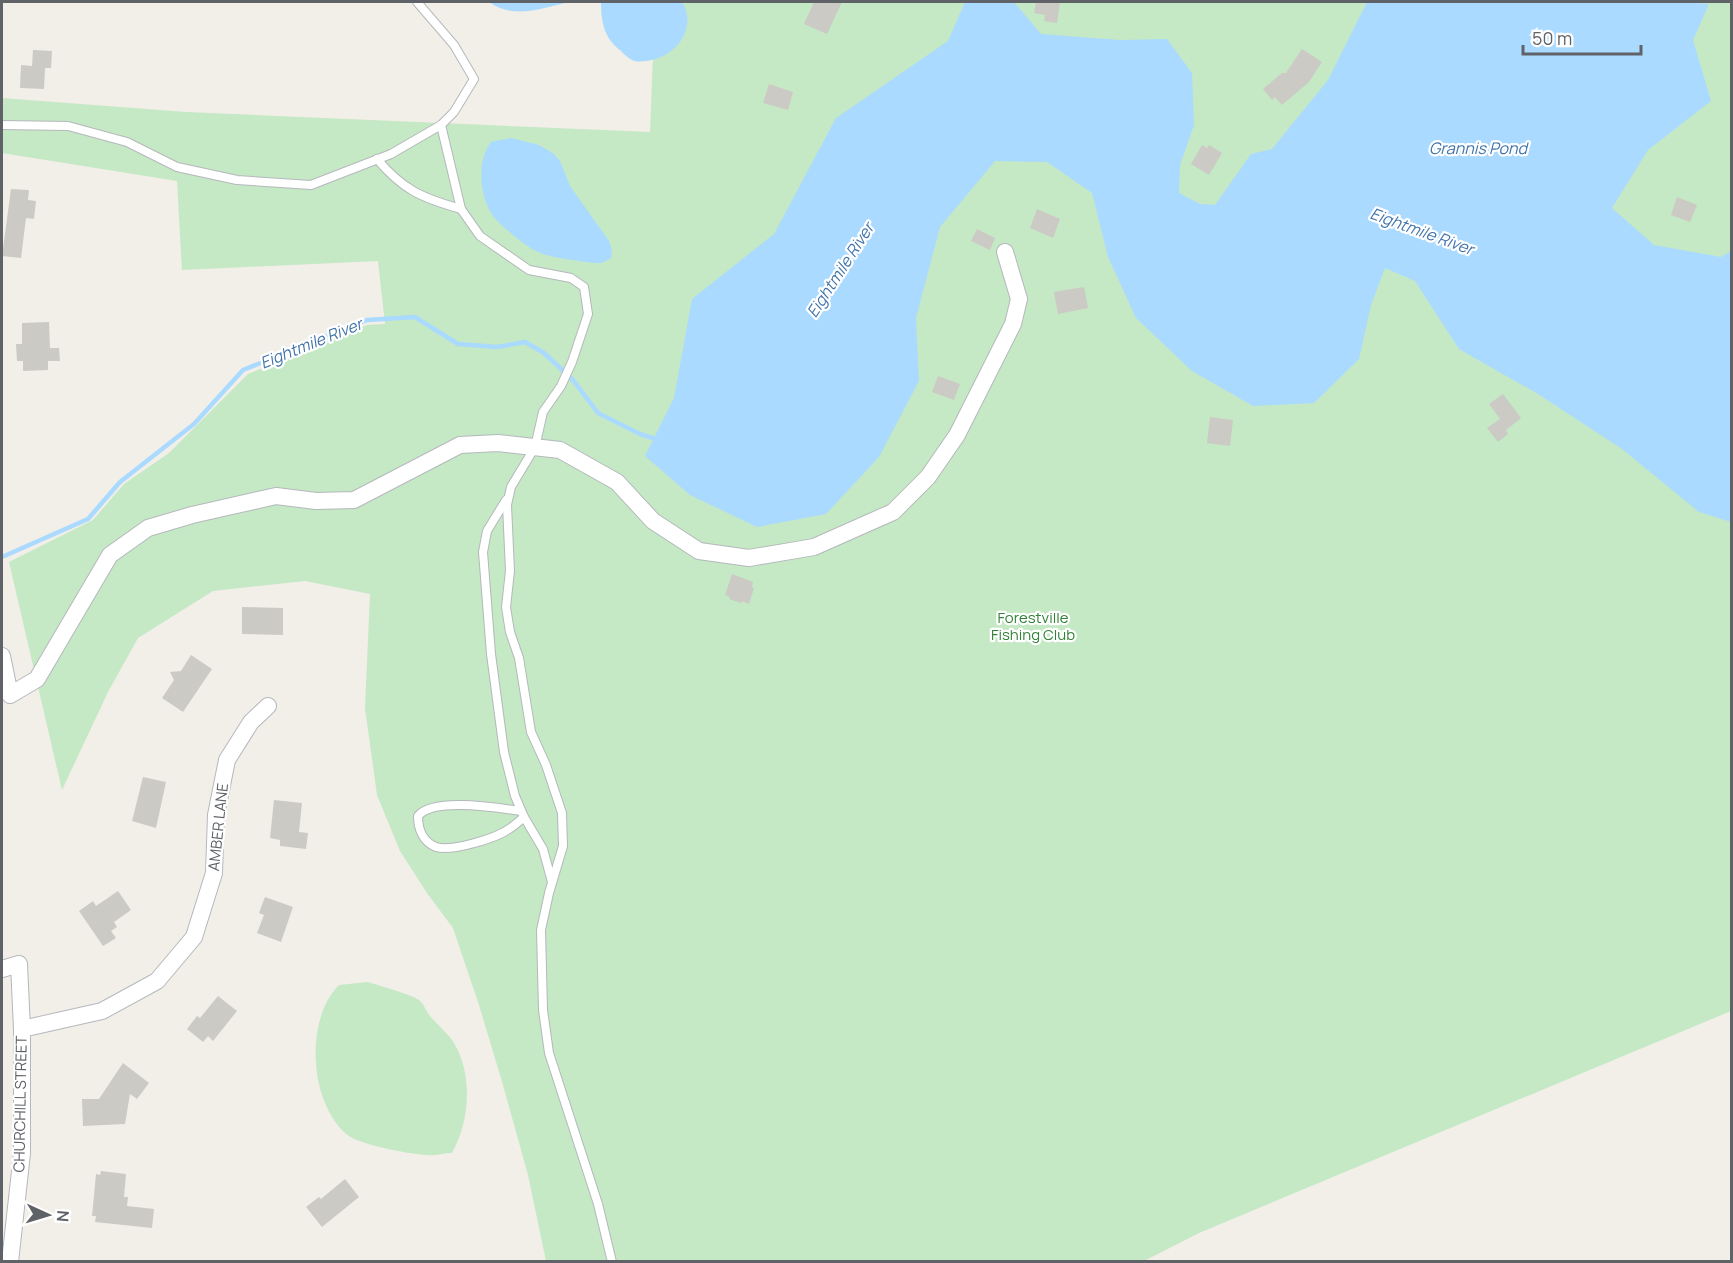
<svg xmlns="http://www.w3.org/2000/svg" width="1733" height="1263" font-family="Manrope,sans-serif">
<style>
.green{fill:#c5e8c5}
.water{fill:#aadaff}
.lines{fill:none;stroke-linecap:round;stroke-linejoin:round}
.stream{stroke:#aadaff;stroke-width:4.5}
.building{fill:#cccac5}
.service-casing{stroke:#b5b8bc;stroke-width:10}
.minor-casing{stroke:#b5b8bc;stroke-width:18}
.service{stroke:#fff;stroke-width:8}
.minor{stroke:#fff;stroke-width:16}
.labels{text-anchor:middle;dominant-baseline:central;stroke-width:4.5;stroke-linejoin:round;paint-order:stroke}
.park-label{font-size:15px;fill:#348238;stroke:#fff}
.street-label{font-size:15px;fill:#5f6368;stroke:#fff}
.water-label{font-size:16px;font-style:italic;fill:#4174aa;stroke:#fff}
</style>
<rect width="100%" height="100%" fill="#f1efe8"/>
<g class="green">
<polygon points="655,2 1731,2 1731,1011 1199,1233 1144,1261 546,1261 528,1175 503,1085 479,1005 453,928 427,893 400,851 377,795 365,708 370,594 305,581 213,591 138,638 108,692 62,790 9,562 93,520 124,484 169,453 248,374 367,325 385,324 378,261 182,270 177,181 2,153 2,98 186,112 650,132"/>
<path d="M368,982C377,985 413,995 419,1000C424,1004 426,1011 430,1016C437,1025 448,1033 454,1043C473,1075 470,1121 452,1153C444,1153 437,1156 429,1155C413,1155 362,1145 349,1136C309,1105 304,1020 339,985Z"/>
</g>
<g class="water">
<path d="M489,2H569C543,8 514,20 489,2Z"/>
<path d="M601,2H682C697,25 679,53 655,59C648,61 639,63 632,60C628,58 624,54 621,51C604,38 601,22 601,2Z"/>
<polygon points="965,2 1014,2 1041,34 1120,40 1167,39 1192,73 1194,125 1180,165 1179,193 1200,204 1215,205 1251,154 1272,149 1328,80 1367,2 1682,2 1709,4 1693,40 1711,101 1648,150 1612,208 1654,245 1721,257 1731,251 1731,522 1699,512 1622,449 1538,394 1459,349 1415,281 1385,268 1371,305 1359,359 1314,403 1253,406 1192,371 1136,318 1108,257 1092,193 1047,162 995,161 940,227 916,318 919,381 879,457 826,514 757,527 690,495 645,456 674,398 692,299 774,234 836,118 948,41"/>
<path d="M511,138L539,145L554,154L560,161L570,186L609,241L612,250L611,258L602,263H593C576,260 554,259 538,252C526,247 498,224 491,213C479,192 477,161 491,142Z"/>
</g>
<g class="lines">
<polyline class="stream" points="2,557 88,519 120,482 194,424 243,370 367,320 415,317 458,344 497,347 525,342 544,353 573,380 598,413 640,434 659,440"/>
</g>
<g class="building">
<polygon points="814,2 842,2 827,34 804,24"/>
<polygon points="1036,2 1060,2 1057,23 1044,21 1045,15 1034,13"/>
<polygon points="1302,49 1322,62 1309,82 1282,105 1275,97 1272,100 1263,89 1282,73 1286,73"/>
<polygon points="33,50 52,51 51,68 45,68 44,89 20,88 21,65 32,66"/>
<polygon points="769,84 793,92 788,110 763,103"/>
<polygon points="1202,145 1207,148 1209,145 1222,153 1209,175 1191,164"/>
<polygon points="11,189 29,190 28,200 36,201 34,219 26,218 21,258 2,256"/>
<polygon points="1677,197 1697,205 1690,222 1671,215"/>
<polygon points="1037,209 1060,219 1053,238 1030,228"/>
<polygon points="977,229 995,238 990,250 971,241"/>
<polygon points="1084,287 1088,308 1058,314 1054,292"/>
<polygon points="49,322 50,348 59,348 60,361 48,361 48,370 23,371 23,361 17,361 16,344 22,344 22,323"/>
<polygon points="938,376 960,384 954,400 932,392"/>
<polygon points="1503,394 1521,418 1506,430 1508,434 1498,442 1487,428 1500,419 1489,404"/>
<polygon points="1210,417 1233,420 1230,446 1207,443"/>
<polygon points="732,574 753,582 752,587 754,588 749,604 742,601 741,603 729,599 730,597 725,595"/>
<polygon points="242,607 283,608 283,635 242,634"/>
<polygon points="191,655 212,669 183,712 162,698 174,680 170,672 181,671"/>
<polygon points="143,777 166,782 156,828 132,821"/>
<polygon points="274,800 302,803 299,832 308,833 306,849 280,846 280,840 270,838"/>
<polygon points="118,891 131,910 114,922 117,927 111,931 116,938 103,946 79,911 93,901 96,906"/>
<polygon points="265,897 293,907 281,942 257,933 264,915 259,913"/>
<polygon points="218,996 237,1011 213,1041 208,1036 203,1042 187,1029 197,1016 200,1018"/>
<polygon points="123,1063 149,1083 137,1099 130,1094 125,1124 83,1126 82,1099 99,1099"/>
<polygon points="101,1171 126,1174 124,1197 128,1197 127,1206 154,1209 152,1228 95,1222 96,1216 92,1216 96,1174 100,1175"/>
<polygon points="345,1179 359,1197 322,1227 306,1207 319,1197 321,1199"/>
</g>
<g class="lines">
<defs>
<g id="service">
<polyline points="2,125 68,126 127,142 177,167 237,180 311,185 391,154 441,125 454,112 474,79 454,45 417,2"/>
<polyline points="441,125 461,209 480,236 529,270 571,278 584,287 588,314 572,362 561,386 543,412 535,447 511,487 507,505 510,571 506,607 510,632 519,658 531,732 546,765 562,813 563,846 549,893 541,930 543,1010 549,1053 598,1204 612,1262"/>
<path d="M377,159C403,190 422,198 461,209"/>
<polyline points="506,500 487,531 483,552 491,654 504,752 515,796 524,817 543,849 552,882"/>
<path d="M521,811C498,808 434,797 418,816C418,829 423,842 436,847C452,852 496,838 509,829C514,826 519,821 524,817"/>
</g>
<g id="minor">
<polyline points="2,656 10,695 37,679 110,555 148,528 192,515 276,496 316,501 354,500 460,445 498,443 560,450 617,482 653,521 699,551 749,558 814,547 893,512 928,477 957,435 1013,324 1019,299 1005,252"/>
<polyline points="2,969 19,964 22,1029 22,1153 10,1262"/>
<polyline points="22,1029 102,1011 157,981 194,937 214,873 216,815 227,760 251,722 268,706"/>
</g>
</defs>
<use href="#service" class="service-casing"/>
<use href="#minor" class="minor-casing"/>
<use href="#service" class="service"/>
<use href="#minor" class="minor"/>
</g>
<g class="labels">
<g class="park-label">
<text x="1033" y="617">Forestville<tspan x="1033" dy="17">Fishing Club</tspan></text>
</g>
<g class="street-label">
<text transform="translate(218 827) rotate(-84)">AMBER LANE</text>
<text transform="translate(20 1104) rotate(-89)">CHURCHILL STREET</text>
</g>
<g class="water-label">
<text x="1478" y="148">Grannis Pond</text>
<text transform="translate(1422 231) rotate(20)">Eightmile River</text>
<text transform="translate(840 270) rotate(-57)">Eightmile River</text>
<text transform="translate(311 343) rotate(-22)">Eightmile River</text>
</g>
</g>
<rect width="1733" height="1263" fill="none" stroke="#5f6368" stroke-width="6"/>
<g transform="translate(48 1215) rotate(94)" stroke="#ffffff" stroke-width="4.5" paint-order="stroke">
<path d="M0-4.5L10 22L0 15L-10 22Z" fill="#5f6368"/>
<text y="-9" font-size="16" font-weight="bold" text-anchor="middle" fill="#5f6368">N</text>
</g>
<path d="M1523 45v9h118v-9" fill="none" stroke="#5f6368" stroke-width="3"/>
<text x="1532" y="45" font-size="18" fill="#5f6368" stroke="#ffffff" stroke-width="4.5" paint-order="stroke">50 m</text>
</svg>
